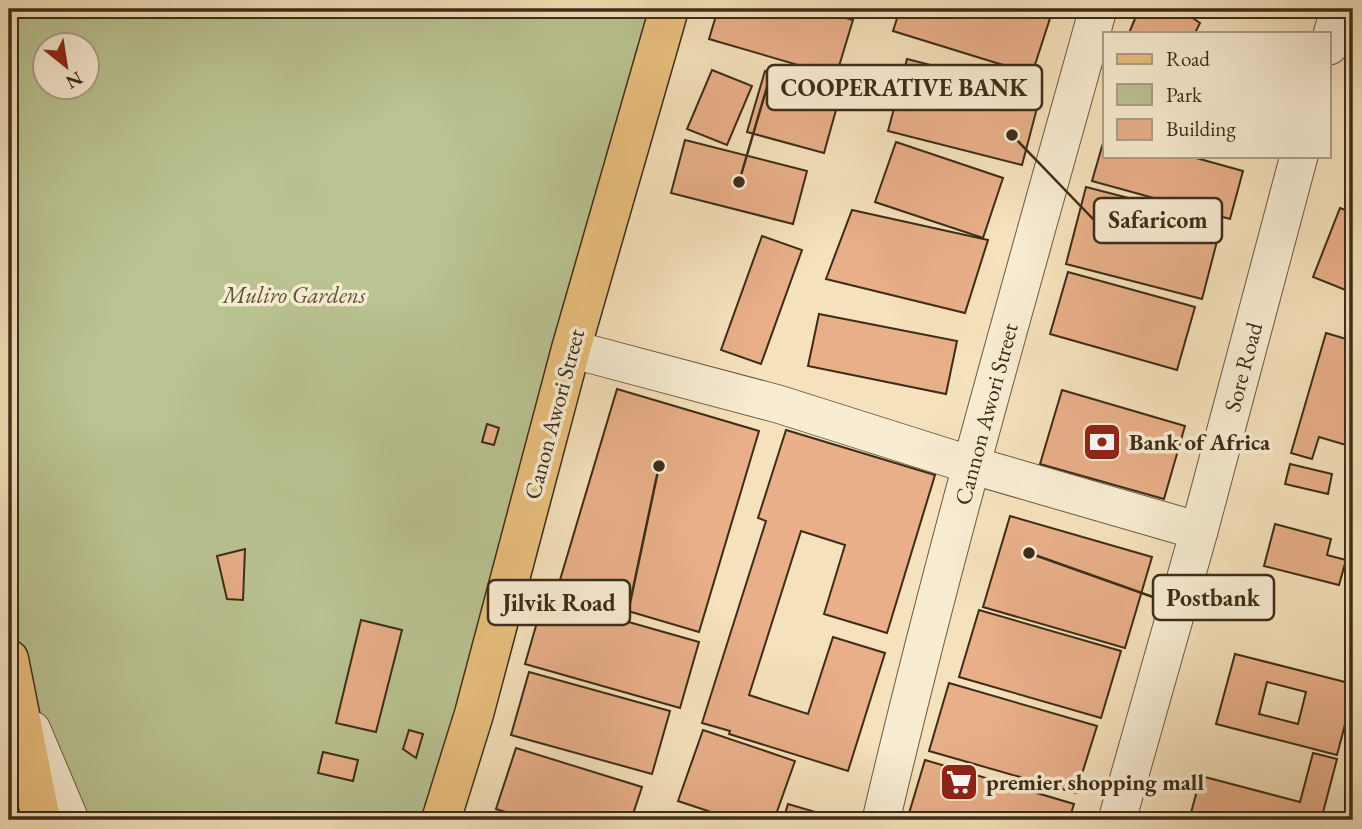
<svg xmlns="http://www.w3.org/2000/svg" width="1362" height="829" font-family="'EB Garamond',serif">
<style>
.green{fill:#bac392;stroke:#7c7856;stroke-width:2;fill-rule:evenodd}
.building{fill:#e8af89;stroke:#3d2c19;stroke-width:2;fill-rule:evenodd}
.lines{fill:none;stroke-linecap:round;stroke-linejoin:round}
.minor-casing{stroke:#6b5942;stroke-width:39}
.major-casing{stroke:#3d2c19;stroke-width:41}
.highway-casing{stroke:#3d2c19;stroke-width:41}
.minor{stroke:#f8ecd3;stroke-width:37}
.major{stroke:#eac07e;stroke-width:38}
.highway{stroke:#eac07e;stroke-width:38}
.labels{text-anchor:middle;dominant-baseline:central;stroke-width:7;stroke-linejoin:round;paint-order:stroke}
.park-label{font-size:23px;font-style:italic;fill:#5c5237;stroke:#f8ecd3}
.street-label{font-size:23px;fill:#3d2c19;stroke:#f8ecd3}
.poi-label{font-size:23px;font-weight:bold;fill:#3d2c19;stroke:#f8ecd3;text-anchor:start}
.leader{fill:none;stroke:#3d2c19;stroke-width:2.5}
.callout-dot{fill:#3d2c19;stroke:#f8ecd3;stroke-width:2.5}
.callout{fill:#f8ecd3;stroke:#3d2c19;stroke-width:2.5}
.callout-label{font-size:24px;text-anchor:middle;font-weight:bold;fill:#3d2c19}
</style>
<rect width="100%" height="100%" fill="#f5e1bb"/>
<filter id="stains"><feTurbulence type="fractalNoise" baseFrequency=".00286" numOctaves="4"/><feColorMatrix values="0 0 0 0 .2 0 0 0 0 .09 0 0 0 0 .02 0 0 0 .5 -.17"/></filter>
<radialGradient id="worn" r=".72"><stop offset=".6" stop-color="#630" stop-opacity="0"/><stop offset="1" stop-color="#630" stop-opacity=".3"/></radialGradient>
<path class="green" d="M9,9H669L443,820H41L9,639ZM46,46H88V88H46Z"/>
<g class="building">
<polygon points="718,9 813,9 853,20 836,76 709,39"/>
<polygon points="900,9 1053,9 1032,74 893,31"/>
<polygon points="1139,9 1192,9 1190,16 1200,23 1195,33 1129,33"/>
<polygon points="907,59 1041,93 1022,165 888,131"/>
<polygon points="712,70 752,86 727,145 687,129"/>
<polygon points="765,71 841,92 824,153 747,132"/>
<polygon points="1105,136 1105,156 1189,156 1243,171 1230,219 1092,181"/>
<polygon points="685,140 807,171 793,224 671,193"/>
<polygon points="896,142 1003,178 983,238 875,202"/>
<polygon points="1086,187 1222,222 1202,299 1066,264"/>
<polygon points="1340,208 1353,213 1353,293 1313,277"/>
<polygon points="852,210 988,240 965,313 826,279"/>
<polygon points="762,236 802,250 761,364 721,350"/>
<polygon points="1068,272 1195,307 1177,370 1050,334"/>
<polygon points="819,314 957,341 946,394 808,366"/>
<polygon points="1326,333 1353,341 1353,420 1346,445 1319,437 1312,459 1291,453"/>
<polygon points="617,389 759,431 699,632 557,590"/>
<polygon points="1062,390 1185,426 1164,499 1040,464"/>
<polygon points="487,424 499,428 494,445 482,442"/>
<polygon points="786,430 935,475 887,633 824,614 845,545 801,531 749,695 808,714 833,637 885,653 848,771 729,734 730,731 702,723 766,521 758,518"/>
<polygon points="1290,464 1332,474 1328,494 1285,484"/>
<polygon points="1010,516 1152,557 1125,648 983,607"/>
<polygon points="1275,524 1331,539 1327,555 1346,560 1339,585 1264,566"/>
<polygon points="245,549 243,600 227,599 217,556"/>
<polygon points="544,598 699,642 680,708 525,664"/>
<polygon points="979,610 1121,651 1101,718 959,677"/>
<polygon points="361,620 402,630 376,732 336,723"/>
<path d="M1235,654L1353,684V694L1337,755L1216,724ZM1267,682L1306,692L1298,724L1259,714Z"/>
<polygon points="529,672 670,711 652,774 511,735"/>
<polygon points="949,683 1097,726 1076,793 929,751"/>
<polygon points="409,730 423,734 416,758 403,749"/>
<polygon points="703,730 795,761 774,820 735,820 678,801"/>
<polygon points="516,748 642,787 631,820 531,820 496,809"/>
<polygon points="323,752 358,760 353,781 318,773"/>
<polygon points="1313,753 1337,759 1321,820 1189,820 1201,776 1300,802"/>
<polygon points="925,760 1074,804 1069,820 907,820"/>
<polygon points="788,804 836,818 835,820 783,820"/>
</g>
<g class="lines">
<defs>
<g id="minor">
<polyline points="1329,46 1339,9"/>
<polyline points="571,349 778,404 971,465 1199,531"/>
<polyline points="32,730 70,820"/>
<path d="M881,820C945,548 1023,279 1098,9"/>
<polyline points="1117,820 1199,531 1299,156"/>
</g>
<polyline id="major" points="441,820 474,714 571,349 669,9"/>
<polyline id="highway" points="9,659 41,820"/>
</defs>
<use href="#minor" class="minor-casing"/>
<use href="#major" class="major-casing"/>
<use href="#highway" class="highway-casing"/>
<use href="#minor" class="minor"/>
<use href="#major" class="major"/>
<use href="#highway" class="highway"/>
</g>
<defs>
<symbol id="bank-square" viewBox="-11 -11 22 22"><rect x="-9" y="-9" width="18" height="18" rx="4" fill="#8f2418" stroke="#f8ecd3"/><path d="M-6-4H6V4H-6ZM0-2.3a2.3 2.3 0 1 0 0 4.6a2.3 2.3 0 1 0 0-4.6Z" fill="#fff"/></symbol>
<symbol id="supermarket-square" viewBox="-11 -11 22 22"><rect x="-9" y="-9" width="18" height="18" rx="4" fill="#8f2418" stroke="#f8ecd3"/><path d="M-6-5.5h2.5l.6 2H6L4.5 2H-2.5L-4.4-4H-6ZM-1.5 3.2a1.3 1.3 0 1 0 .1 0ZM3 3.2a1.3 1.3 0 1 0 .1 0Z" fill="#fff"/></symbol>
</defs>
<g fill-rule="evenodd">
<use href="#bank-square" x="1080" y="420" width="44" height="44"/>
<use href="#supermarket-square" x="937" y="760" width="44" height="44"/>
</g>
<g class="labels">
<g class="park-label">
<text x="294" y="295">Muliro Gardens</text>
</g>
<g class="street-label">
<text transform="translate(1243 367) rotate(-75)">Sore Road</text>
<text transform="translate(554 414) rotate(-75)">Canon Awori Street</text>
<text transform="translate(986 414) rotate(-75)">Cannon Awori Street</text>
</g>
<g class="poi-label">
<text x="1129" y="442">Bank of Africa</text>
<text x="986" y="782">premier shopping mall</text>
</g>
</g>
<path class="leader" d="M739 182L767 87M1012 135L1094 220M1029 553L1153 597M659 466L630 603"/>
<g class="callout-dot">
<circle cx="739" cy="182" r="7"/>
<circle cx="1012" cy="135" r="7"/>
<circle cx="1029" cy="553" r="7"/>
<circle cx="659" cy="466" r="7"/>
</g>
<g class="callout">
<rect x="767" y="65" width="275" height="45" rx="7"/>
<rect x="1094" y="198" width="128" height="45" rx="7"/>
<rect x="1153" y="575" width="121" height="45" rx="7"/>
<rect x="488" y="580" width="142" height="45" rx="7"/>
</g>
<g class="callout-label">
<text x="904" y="96">COOPERATIVE BANK</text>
<text x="1158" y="228">Safaricom</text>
<text x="1213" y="606">Postbank</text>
<text x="559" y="611">Jilvik Road</text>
</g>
<rect width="1362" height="829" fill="none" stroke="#f5e1bb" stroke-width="35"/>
<rect x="10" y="10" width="1341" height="808" fill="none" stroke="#3d2c19" stroke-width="3.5"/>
<rect x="18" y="18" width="1327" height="794" fill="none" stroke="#3d2c19" stroke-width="2"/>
<rect x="1103" y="32" width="228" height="126" fill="#f8ecd3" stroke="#ad9f89" stroke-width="2"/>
<rect x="1117" y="54" width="35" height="10" fill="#eac07e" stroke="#ad9f89" stroke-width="2"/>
<text x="1166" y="66" font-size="21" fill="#3d2c19">Road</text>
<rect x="1117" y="84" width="35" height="21" fill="#bac392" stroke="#ad9f89" stroke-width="2"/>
<text x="1166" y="102" font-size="21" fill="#3d2c19">Park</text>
<rect x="1117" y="119" width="35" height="21" fill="#e8af89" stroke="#ad9f89" stroke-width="2"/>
<text x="1166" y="136" font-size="21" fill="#3d2c19">Building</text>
<g transform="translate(66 66) rotate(150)"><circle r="33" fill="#f8ecd3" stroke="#ad9f89" stroke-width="2"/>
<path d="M0-5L12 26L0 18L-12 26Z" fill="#8f2418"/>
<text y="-10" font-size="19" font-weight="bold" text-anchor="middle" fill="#3d2c19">N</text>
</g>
<rect width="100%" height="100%" filter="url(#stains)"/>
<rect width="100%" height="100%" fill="url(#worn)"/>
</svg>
